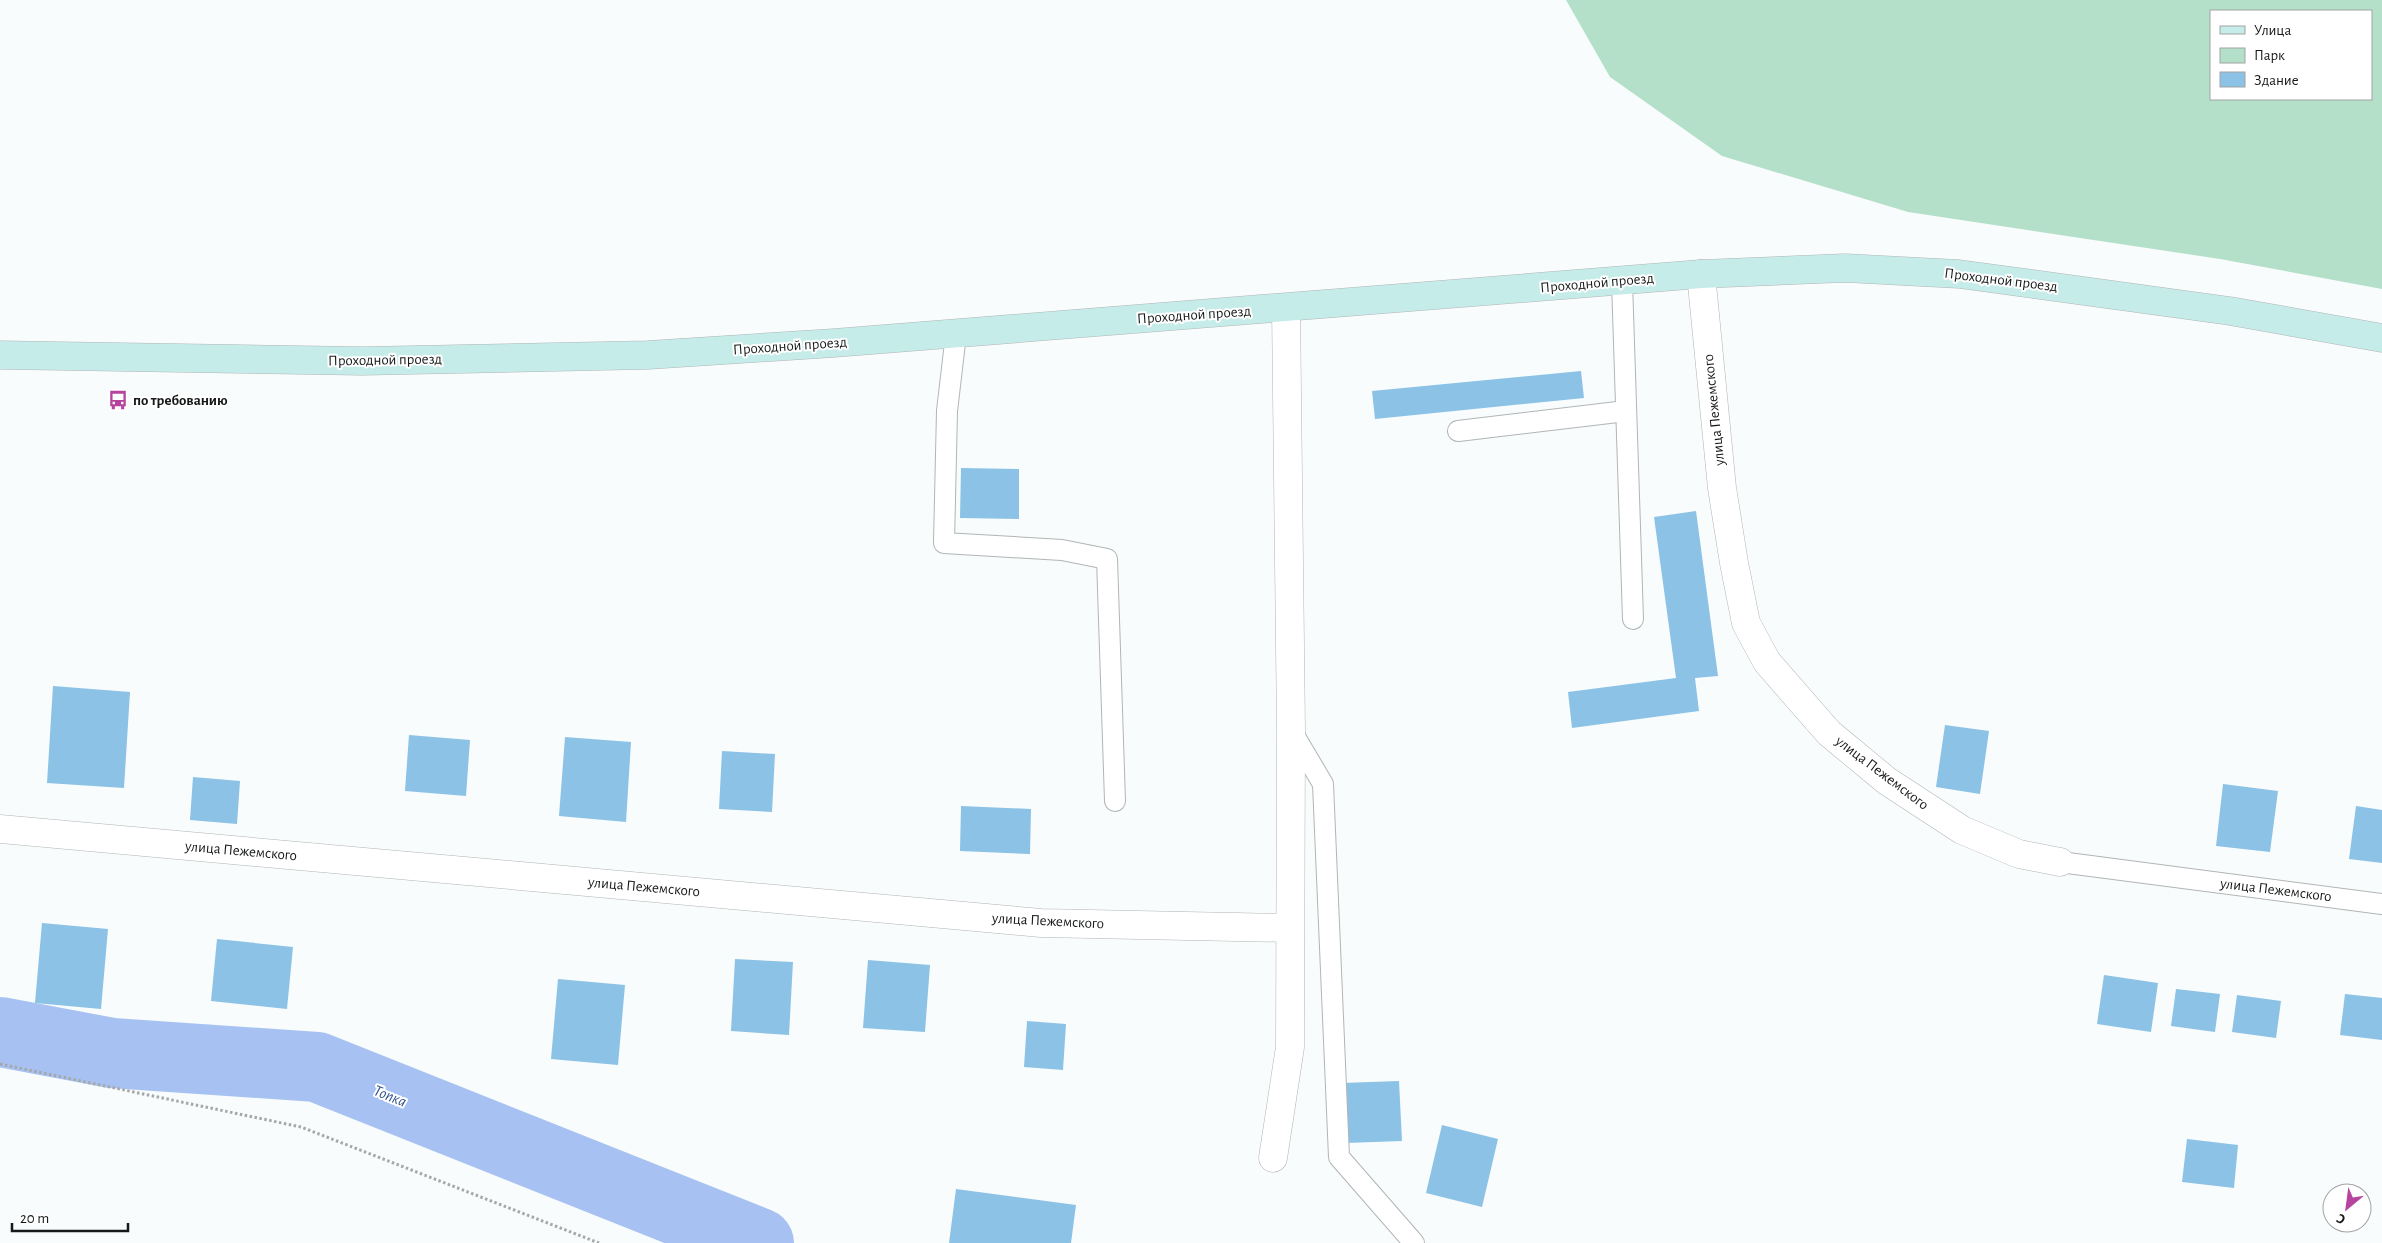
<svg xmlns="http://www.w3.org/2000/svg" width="2382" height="1243" font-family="'Alegreya Sans',sans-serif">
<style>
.green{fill:#b4e0c9;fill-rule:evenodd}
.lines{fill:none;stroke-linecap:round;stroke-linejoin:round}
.river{stroke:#a7c2f2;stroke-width:70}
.building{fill:#8cc2e5}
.lane-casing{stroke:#b1b5b6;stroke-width:22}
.street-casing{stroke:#b1b5b6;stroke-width:29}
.secondary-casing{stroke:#b1b5b6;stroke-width:29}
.path{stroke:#a4a8a8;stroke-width:3;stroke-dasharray:2.5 2.5;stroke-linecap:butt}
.lane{stroke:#fff;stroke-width:20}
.street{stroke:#fff;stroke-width:28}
.secondary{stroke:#c5ece9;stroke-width:28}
.labels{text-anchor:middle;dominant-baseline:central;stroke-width:4;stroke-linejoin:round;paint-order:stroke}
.street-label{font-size:15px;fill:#171919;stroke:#fff}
.poi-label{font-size:15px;font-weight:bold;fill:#171919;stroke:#fff;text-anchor:start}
.water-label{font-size:16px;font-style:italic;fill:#31518c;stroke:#fff}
</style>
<rect width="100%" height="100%" fill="#f8fcfd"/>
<path class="green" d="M1566,0H2382V289L2220,259L1908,212L1722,156L1610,77ZM2211,11H2371V99H2211Z"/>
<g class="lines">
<polyline class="river" points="0,1032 112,1053 317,1067 759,1243"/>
</g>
<g class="building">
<polygon points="1581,371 1584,398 1375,419 1372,391"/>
<polygon points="961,468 1019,469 1019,519 960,518"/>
<polygon points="1696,511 1718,676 1695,678 1699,711 1572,728 1568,692 1676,678 1654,517"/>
<polygon points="53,686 130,692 124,788 47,783"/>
<polygon points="1945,725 1989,731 1980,794 1936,787"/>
<polygon points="409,735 470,740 466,796 405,791"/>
<polygon points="565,737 631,742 626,822 559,816"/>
<polygon points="722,751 775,754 772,812 719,809"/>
<polygon points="193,777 240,781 237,824 190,820"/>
<polygon points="2223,784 2278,791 2270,852 2216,846"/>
<polygon points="961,806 1031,809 1030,854 960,851"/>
<polygon points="2356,806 2382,810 2382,863 2349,859"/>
<polygon points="42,923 108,929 101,1009 35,1003"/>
<polygon points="217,939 293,947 287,1009 211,1001"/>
<polygon points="735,959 793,962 789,1035 731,1031"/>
<polygon points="868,960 930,965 925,1032 863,1028"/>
<polygon points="2104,975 2158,983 2151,1032 2097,1024"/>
<polygon points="558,979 625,985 618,1065 551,1059"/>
<polygon points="2176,989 2220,994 2215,1032 2171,1026"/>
<polygon points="2345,994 2382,998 2382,1040 2340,1035"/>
<polygon points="2237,995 2281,1001 2276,1038 2232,1032"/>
<polygon points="1027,1021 1066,1024 1063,1070 1024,1067"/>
<polygon points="1399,1081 1402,1141 1346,1143 1342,1083"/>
<polygon points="1442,1125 1498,1139 1482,1207 1426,1193"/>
<polygon points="2187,1139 2238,1145 2234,1188 2182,1182"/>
<polygon points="956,1189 1076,1205 1071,1243 949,1243"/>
</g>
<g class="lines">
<defs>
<g id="lane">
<polyline points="1622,282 1633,619"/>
<polyline points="956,334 947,411 944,543 1062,550 1107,559 1115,801"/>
<polyline points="1458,431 1626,411"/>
<polyline points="1291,730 1323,784 1339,1157 1414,1243"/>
<polyline points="2060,862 2382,904"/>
</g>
<g id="street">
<polyline points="1701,274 1722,488 1734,563 1746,623 1767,662 1829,733 1887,781 1962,830 2019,854 2060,862"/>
<polyline points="0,829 1041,923 1289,928"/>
<polyline points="1273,1158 1290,1047 1291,730 1286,308"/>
</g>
<polyline id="secondary" points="0,355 362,361 648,355 834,343 1701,274 1845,268 1959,274 2230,311 2382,338"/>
</defs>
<use href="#lane" class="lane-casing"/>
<use href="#street" class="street-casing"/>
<use href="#secondary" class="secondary-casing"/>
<polyline class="path" points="0,1064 301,1127 599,1243"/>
<use href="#lane" class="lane"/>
<use href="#street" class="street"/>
<use href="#secondary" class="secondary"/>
</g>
<defs>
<symbol id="bus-bare" viewBox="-9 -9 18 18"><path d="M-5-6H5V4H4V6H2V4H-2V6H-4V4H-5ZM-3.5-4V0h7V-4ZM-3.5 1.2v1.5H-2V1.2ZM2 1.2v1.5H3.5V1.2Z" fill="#b6449f" stroke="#fff" stroke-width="2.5" paint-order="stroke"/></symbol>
</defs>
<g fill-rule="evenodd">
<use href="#bus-bare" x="104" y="386" width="28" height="28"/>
</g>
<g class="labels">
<g class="street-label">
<text transform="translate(2001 280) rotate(7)">Проходной проезд</text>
<text transform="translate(1597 283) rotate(-5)">Проходной проезд</text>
<text transform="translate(1194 315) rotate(-4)">Проходной проезд</text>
<text transform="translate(790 346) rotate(-4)">Проходной проезд</text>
<text transform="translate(385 360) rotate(-1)">Проходной проезд</text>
<text transform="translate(1714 410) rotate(-96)">улица Пежемского</text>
<text transform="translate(1882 773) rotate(37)">улица Пежемского</text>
<text transform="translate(241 851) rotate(5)">улица Пежемского</text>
<text transform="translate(644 887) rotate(5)">улица Пежемского</text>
<text transform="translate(2276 890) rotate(7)">улица Пежемского</text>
<text transform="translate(1048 921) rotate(3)">улица Пежемского</text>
</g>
<g class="poi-label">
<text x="133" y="400">по требованию</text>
</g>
<g class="water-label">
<text transform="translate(390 1096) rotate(22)">Топка</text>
</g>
</g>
<rect x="2210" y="10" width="162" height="90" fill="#ffffff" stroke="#a2a3a3"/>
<rect x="2220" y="26" width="25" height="8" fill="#c5ece9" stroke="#a2a3a3"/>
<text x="2254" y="35" font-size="15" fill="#171919">Улица</text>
<rect x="2220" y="48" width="25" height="15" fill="#b4e0c9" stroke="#a2a3a3"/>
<text x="2254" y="60" font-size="15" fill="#171919">Парк</text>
<rect x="2220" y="72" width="25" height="15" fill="#8cc2e5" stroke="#a2a3a3"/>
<text x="2254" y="85" font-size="15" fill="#171919">Здание</text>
<g transform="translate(2347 1208) rotate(209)"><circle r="24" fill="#ffffff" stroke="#a2a3a3"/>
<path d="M0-4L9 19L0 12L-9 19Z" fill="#b6449f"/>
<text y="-8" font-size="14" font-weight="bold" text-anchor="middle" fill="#171919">С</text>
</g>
<path d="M12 1223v8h116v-8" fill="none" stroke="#171919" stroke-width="2.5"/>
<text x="20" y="1223" font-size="15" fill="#171919" stroke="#ffffff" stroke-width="4" paint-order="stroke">20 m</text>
</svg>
